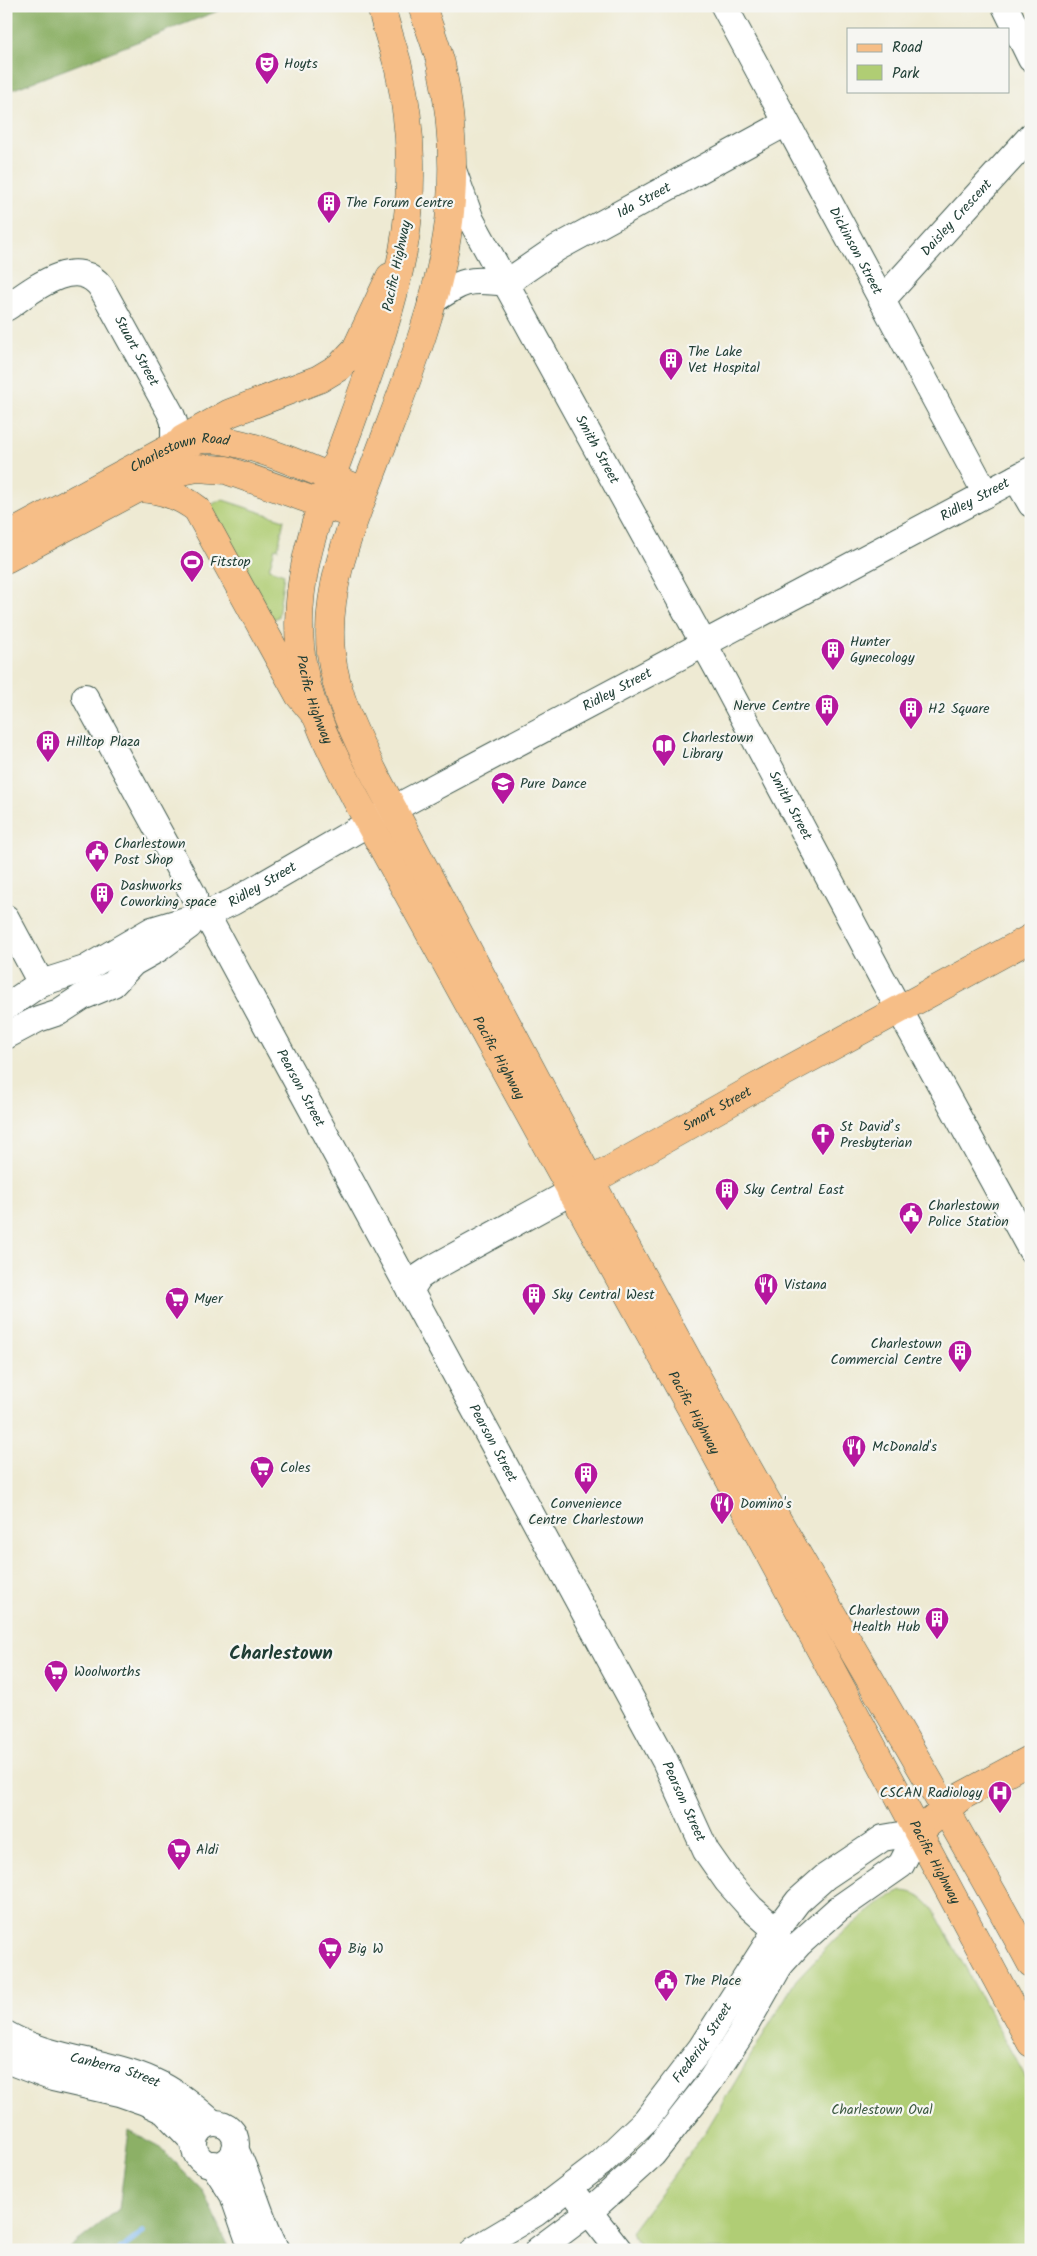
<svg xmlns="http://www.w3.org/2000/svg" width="1037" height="2256" font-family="Kalam,sans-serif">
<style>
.green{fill:#b0cd74;stroke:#688554}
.forest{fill:#8cb066;stroke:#56764d}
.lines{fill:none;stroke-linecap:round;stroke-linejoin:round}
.stream{stroke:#7db7ee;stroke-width:5.5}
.minor-casing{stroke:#3e574c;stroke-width:28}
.major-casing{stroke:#3e574c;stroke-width:29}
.highway-casing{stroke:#3e574c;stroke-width:29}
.minor{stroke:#fff;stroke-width:26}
.major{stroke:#f6be87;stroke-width:28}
.highway{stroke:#f6be87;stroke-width:28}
.labels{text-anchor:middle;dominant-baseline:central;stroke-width:4.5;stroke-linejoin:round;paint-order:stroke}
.poi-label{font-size:14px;fill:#1f3d34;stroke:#f6f6f2;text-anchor:start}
.street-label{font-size:14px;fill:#1f3d34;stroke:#f6f6f2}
.park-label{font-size:14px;fill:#3c5a41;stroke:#f6f6f2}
.district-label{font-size:19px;font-weight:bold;fill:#1f3d34;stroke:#f6f6f2}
</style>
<rect width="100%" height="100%" fill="#f6f6f2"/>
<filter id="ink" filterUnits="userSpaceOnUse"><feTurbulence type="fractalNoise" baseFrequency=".02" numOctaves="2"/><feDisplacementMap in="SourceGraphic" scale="10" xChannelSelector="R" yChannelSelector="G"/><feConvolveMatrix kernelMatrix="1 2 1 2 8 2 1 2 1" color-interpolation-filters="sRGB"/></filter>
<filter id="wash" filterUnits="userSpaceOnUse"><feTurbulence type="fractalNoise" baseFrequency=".0096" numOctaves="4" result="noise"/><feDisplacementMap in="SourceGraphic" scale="20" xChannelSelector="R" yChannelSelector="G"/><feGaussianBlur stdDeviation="1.12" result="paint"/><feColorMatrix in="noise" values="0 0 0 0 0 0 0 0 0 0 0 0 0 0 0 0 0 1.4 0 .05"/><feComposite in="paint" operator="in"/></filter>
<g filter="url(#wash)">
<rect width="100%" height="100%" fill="#eeead3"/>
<g class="green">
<polygon points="223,500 284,520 278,549 275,548 269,569 284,574 278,617 267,621 208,508 216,502"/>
<path d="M902,1891C917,1892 924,1898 933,1909L1031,2088V2250H642L631,2232L706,2131L796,1980L835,1939L885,1899Z"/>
</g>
<g class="forest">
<polygon points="6,6 219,6 223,9 6,92"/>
<polygon points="129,2131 159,2147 202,2190 229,2247 218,2250 67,2250 119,2209"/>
</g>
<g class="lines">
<polyline class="stream" points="120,2250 143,2232"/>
</g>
</g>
<g filter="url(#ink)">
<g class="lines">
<defs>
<g id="minor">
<path id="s1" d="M724,6L986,494"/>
<polyline points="1005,6 1031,59"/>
<path id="s2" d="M453,170L471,220L716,666L882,978L1031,1250"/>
<path id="s3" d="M506,283L557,248L786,123"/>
<path id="s4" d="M882,300L1031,136"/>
<path d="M431,302C464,280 467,278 506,283"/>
<path id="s5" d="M6,308C31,291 76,253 101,287L171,414L174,422V446"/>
<polyline points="1016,478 1031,504"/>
<polyline points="85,697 194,896"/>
<path id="s6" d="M206,914L665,1761L706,1851L727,1881L751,1908L776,1930L782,1952L780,1965"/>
<polyline points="6,918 41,983"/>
<path id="s7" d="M6,1007L41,983L85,969L152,930L206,914L233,902L393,809L1031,470"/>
<polyline points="6,1036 38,1019 59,1012 82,997 113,984 133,963 158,949 189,926"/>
<polyline points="410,1291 419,1277 431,1269 571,1192"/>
<path id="s8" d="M6,2034C51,2060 106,2060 153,2081C176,2091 194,2107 213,2123"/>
<polyline points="6,2060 53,2078 119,2093 145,2102 164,2111 194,2142"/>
<circle cx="215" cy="2144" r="21"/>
<path d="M235,2149C252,2182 259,2217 276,2250"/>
<polyline points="213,2164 233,2195 252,2250"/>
<polyline points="578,2198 619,2250"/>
<path id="s9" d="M474,2250L536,2213L600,2164L646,2120L701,2048L776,1930L798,1901L825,1877L883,1838L918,1832"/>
<polyline points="538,2250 590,2211 653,2154 708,2084 739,2037 780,1965 799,1944 838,1909 901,1865 918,1832"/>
</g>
<g id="major">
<polyline points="183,439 230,413 319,379 339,367 356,349 390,277"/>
<path d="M139,488C161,489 179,495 197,509L299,695L314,713"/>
<path id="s10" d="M6,537L174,446C184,443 194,440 204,439C248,438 321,474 364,491"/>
<polyline points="6,559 139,488 182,471 197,468 226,470 354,515"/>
<path id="s11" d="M571,1192L755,1088L1031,938"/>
<polyline points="918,1832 962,1796 1031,1759"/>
</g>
<g id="highway">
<path id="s12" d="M381,6C386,28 394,49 399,70C412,128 414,192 403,251C390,321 363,389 339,456C313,526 288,597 304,673C313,718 335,758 356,799L703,1430L1031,2043"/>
<path d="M422,6C428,25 436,44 441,64C453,121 456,178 447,236C435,313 403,389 376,462C353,523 324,586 331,653C336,697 356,737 376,777C495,1001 613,1227 737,1449C834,1621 937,1789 1031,1963"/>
</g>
</defs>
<use href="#minor" class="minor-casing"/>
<use href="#major" class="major-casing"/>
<use href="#highway" class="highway-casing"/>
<use href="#minor" class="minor"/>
<use href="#major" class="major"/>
<use href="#highway" class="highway"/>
</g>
</g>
<defs>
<symbol id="theatre-pin" viewBox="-11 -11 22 30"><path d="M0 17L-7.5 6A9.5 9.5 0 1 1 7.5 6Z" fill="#b5179e" stroke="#f6f6f2"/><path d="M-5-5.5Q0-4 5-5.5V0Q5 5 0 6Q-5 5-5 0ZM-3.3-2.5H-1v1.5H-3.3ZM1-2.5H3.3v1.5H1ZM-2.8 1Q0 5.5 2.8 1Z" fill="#fff"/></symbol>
<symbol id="building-pin" viewBox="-11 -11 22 30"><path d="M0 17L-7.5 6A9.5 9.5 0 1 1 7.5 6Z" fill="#b5179e" stroke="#f6f6f2"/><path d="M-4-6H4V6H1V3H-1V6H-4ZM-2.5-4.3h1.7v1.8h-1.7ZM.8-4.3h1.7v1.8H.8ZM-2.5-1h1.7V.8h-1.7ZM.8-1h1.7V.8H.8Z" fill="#fff"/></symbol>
<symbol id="stadium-pin" viewBox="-11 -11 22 30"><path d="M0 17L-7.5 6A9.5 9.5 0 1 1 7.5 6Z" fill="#b5179e" stroke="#f6f6f2"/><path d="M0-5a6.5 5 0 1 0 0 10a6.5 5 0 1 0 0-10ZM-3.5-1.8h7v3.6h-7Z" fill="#fff"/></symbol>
<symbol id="library-pin" viewBox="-11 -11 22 30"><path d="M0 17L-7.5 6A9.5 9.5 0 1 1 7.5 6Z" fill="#b5179e" stroke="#f6f6f2"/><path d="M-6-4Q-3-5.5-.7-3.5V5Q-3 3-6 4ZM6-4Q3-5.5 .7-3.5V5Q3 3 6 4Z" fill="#fff"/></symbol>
<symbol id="school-pin" viewBox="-11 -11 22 30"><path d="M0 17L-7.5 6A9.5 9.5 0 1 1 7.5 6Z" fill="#b5179e" stroke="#f6f6f2"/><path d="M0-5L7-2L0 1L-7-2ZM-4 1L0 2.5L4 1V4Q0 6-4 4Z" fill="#fff"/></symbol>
<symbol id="civic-pin" viewBox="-11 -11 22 30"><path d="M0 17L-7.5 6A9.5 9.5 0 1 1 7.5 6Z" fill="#b5179e" stroke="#f6f6f2"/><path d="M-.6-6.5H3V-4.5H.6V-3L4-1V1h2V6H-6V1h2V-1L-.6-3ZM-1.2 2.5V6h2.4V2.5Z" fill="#fff"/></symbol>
<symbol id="church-pin" viewBox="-11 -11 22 30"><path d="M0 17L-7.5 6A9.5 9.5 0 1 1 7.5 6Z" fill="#b5179e" stroke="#f6f6f2"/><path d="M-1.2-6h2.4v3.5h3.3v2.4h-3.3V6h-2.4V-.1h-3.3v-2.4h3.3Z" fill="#fff"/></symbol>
<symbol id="restaurant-pin" viewBox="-11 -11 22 30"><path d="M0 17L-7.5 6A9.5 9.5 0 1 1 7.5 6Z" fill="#b5179e" stroke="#f6f6f2"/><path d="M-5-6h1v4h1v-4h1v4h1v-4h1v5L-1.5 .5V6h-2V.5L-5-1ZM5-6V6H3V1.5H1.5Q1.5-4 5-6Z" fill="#fff"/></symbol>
<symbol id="supermarket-pin" viewBox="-11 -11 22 30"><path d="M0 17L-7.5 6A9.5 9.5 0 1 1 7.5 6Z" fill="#b5179e" stroke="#f6f6f2"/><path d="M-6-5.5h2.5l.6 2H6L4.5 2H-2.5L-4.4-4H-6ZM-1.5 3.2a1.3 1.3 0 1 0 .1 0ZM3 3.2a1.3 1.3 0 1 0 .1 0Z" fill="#fff"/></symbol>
<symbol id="hospital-pin" viewBox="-11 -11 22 30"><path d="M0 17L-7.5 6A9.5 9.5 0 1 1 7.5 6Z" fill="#b5179e" stroke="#f6f6f2"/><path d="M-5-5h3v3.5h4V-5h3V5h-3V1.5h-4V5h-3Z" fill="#fff"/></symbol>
</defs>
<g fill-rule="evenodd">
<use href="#theatre-pin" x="253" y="50" width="28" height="38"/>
<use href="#building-pin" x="315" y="189" width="28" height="38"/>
<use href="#building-pin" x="657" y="346" width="28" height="38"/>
<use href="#stadium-pin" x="178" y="548" width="28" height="38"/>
<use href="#building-pin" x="819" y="636" width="28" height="38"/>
<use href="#building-pin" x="813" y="692" width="28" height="38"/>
<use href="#building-pin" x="897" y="695" width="28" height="38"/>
<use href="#building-pin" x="34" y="728" width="28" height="38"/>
<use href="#library-pin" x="650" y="732" width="28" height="38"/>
<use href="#school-pin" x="489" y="770" width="28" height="38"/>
<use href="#civic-pin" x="83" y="838" width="28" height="38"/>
<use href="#building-pin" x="88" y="880" width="28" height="38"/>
<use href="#church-pin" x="809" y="1121" width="28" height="38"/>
<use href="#building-pin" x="713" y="1176" width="28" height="38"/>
<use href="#civic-pin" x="897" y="1200" width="28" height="38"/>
<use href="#restaurant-pin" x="752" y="1271" width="28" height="38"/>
<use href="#building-pin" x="520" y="1281" width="28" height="38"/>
<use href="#supermarket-pin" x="163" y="1285" width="28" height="38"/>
<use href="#building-pin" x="946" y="1338" width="28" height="38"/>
<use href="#restaurant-pin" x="840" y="1433" width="28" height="38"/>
<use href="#supermarket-pin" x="248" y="1454" width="28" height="38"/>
<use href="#building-pin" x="572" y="1460" width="28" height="38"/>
<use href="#restaurant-pin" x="708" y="1490" width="28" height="38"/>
<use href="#building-pin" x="923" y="1605" width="28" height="38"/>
<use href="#supermarket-pin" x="42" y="1658" width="28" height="38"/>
<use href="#hospital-pin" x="986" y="1779" width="28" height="38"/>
<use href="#supermarket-pin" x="165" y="1836" width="28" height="38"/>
<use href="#supermarket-pin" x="316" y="1935" width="28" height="38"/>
<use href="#civic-pin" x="652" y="1967" width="28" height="38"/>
</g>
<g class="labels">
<g class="poi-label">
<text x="284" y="64">Hoyts</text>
<text x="346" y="203">The Forum Centre</text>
<text x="688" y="352">The Lake<tspan x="688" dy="16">Vet Hospital</tspan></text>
<text x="210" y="562">Fitstop</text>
<text x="850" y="642">Hunter<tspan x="850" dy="16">Gynecology</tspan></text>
<text x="810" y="706" text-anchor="end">Nerve Centre</text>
<text x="928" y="709">H2 Square</text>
<text x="682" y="738">Charlestown<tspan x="682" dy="16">Library</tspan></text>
<text x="66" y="742">Hilltop Plaza</text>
<text x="520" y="784">Pure Dance</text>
<text x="114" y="844">Charlestown<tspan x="114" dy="16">Post Shop</tspan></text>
<text x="120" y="886">Dashworks<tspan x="120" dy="16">Coworking space</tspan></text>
<text x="840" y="1127">St David’s<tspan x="840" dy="16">Presbyterian</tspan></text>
<text x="744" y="1190">Sky Central East</text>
<text x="928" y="1206">Charlestown<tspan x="928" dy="16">Police Station</tspan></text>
<text x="784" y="1285">Vistana</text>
<text x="552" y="1295">Sky Central West</text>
<text x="194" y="1299">Myer</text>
<text x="942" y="1344" text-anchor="end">Charlestown<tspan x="942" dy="16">Commercial Centre</tspan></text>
<text x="872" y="1447">McDonald's</text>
<text x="280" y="1468">Coles</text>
<text x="586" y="1504" text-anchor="middle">Convenience<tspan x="586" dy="16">Centre Charlestown</tspan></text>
<text x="740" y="1504">Domino's</text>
<text x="920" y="1611" text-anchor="end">Charlestown<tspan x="920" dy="16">Health Hub</tspan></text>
<text x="74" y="1672">Woolworths</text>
<text x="982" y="1793" text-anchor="end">CSCAN Radiology</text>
<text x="196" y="1850">Aldi</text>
<text x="348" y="1949">Big W</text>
<text x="684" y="1981">The Place</text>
</g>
<g class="street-label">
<text stroke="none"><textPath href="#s3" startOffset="161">Ida Street</textPath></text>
<text stroke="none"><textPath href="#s4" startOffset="111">Daisley Crescent</textPath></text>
<text stroke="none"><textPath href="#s1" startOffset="278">Dickinson Street</textPath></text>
<text transform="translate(397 266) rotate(-78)">Pacific Highway</text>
<text stroke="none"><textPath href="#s5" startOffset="182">Stuart Street</textPath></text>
<text stroke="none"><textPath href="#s2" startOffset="315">Smith Street</textPath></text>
<text stroke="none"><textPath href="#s10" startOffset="195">Charlestown Road</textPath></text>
<text stroke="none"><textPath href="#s7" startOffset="1096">Ridley Street</textPath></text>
<text stroke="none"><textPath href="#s7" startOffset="691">Ridley Street</textPath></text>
<text stroke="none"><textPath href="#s12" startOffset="715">Pacific Highway</textPath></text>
<text stroke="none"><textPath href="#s2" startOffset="720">Smith Street</textPath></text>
<text stroke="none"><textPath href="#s7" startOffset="286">Ridley Street</textPath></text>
<text stroke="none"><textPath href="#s12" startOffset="1119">Pacific Highway</textPath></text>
<text stroke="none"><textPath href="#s6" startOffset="198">Pearson Street</textPath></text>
<text stroke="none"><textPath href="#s11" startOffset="168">Smart Street</textPath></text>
<text stroke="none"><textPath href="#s12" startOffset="1524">Pacific Highway</textPath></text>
<text stroke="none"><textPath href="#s6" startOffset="602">Pearson Street</textPath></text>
<text stroke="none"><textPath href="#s6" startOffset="1008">Pearson Street</textPath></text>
<text stroke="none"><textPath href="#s12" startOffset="2034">Pacific Highway</textPath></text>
<text stroke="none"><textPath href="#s9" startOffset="312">Frederick Street</textPath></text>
<text stroke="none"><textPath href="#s8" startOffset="115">Canberra Street</textPath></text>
</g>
<g class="park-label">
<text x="882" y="2110">Charlestown Oval</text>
</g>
<g class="district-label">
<text x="281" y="1654">Charlestown</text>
</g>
</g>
<rect width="1037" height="2256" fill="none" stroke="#f6f6f2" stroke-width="25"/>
<rect x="847" y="28" width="162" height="65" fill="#f6f6f2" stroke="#a0aca6"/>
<rect x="857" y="44" width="25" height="8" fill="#f6be87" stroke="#a0aca6"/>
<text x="892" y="52" font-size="15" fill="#1f3d34">Road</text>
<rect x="857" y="65" width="25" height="15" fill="#b0cd74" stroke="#a0aca6"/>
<text x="892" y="78" font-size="15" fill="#1f3d34">Park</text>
</svg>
